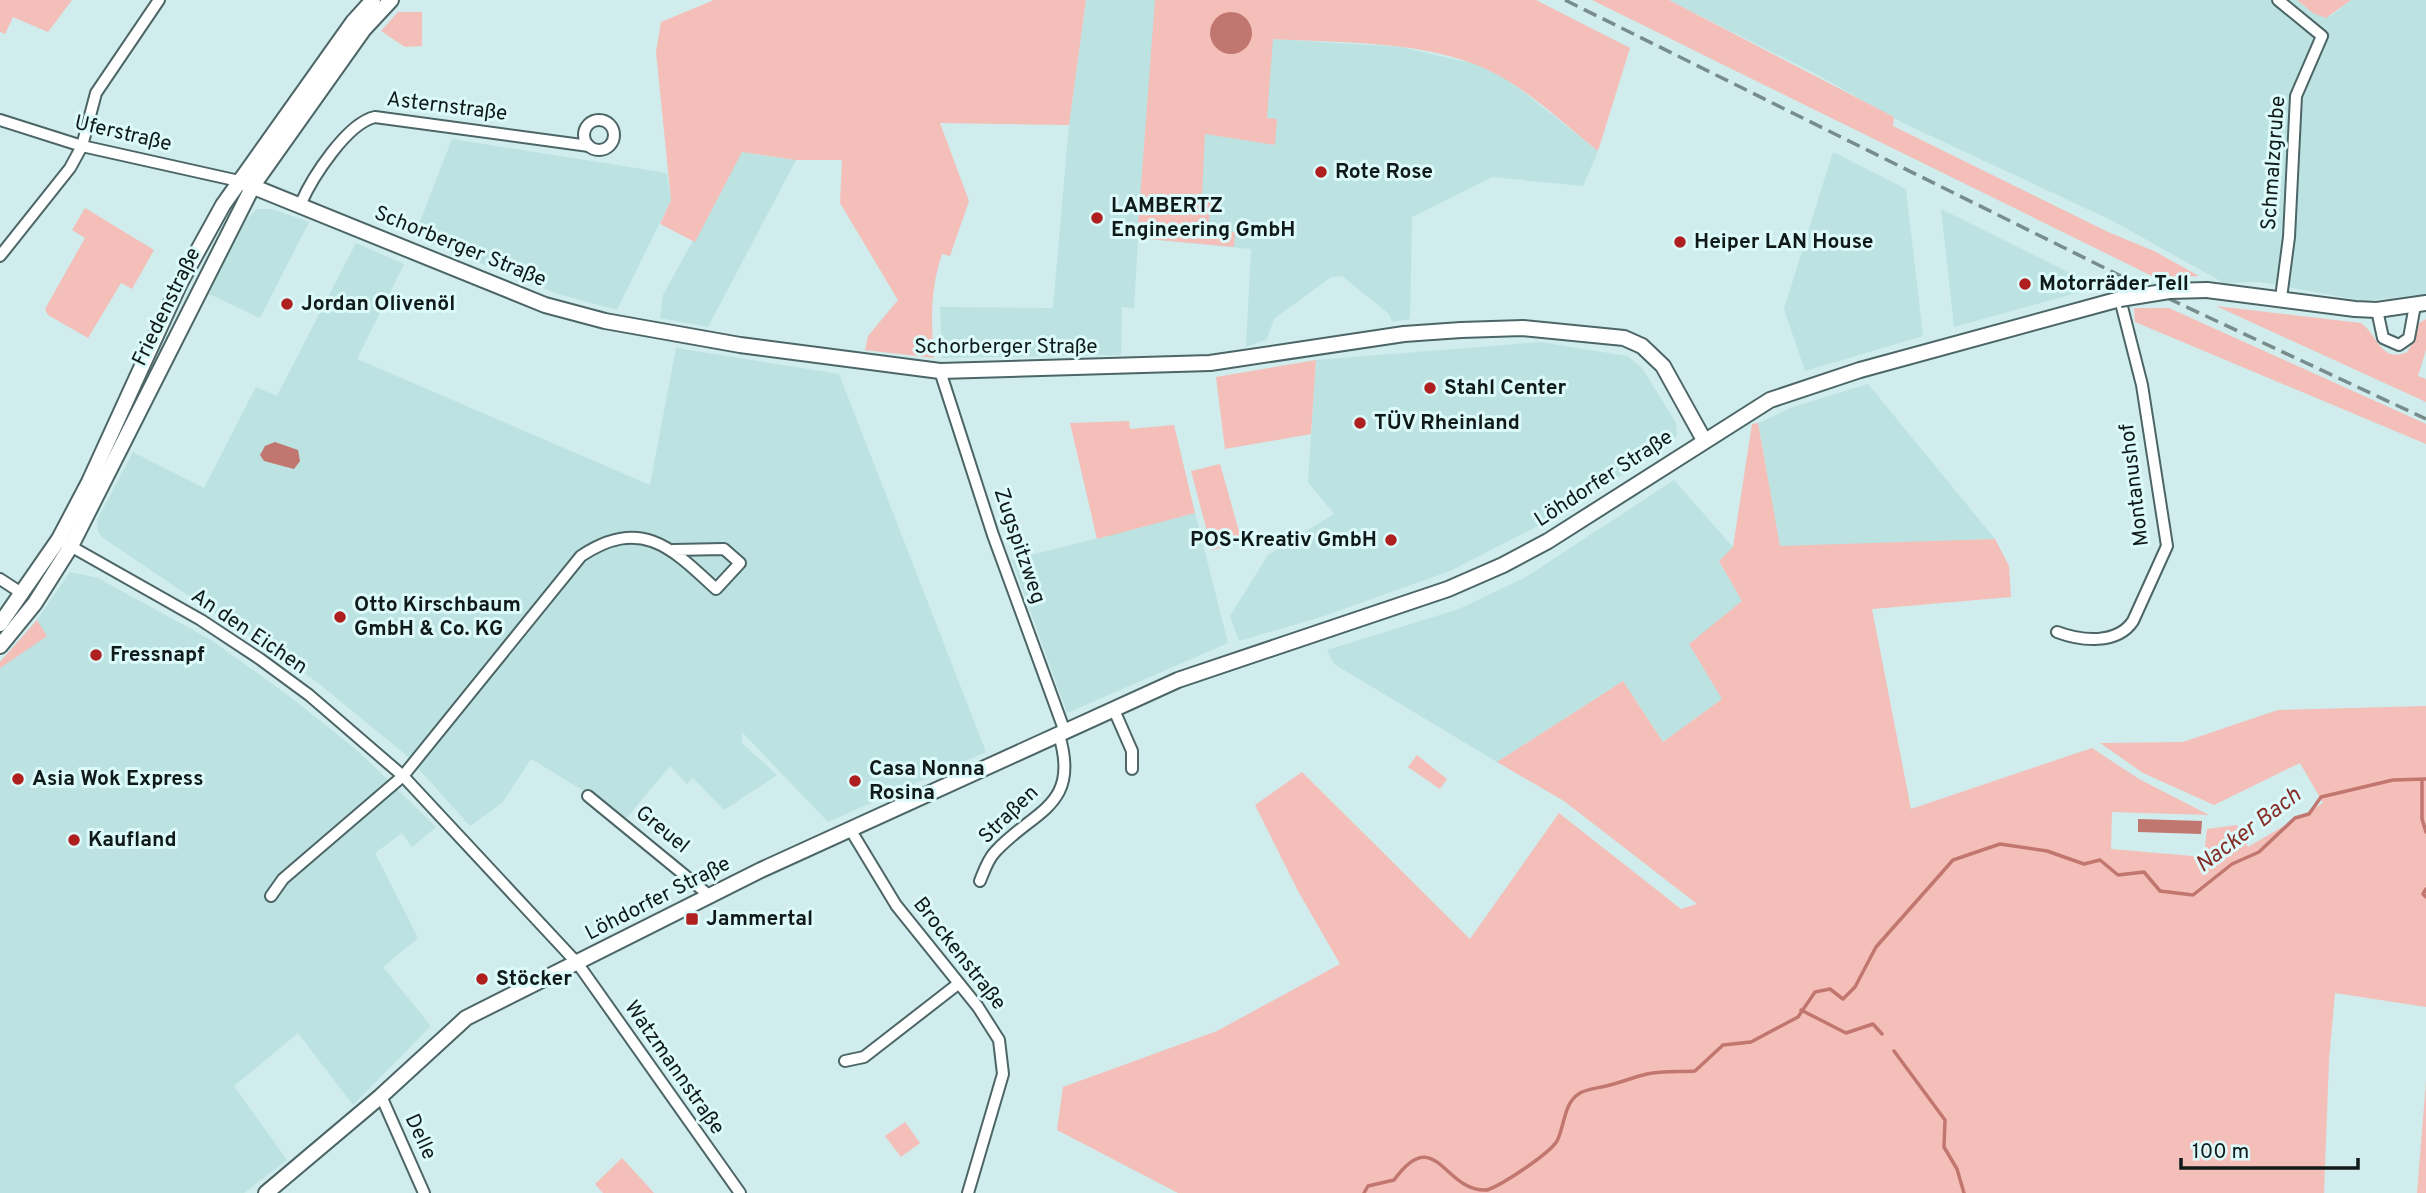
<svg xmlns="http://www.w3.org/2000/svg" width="2426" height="1193" font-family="Overpass,sans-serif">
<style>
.built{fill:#bce2e2}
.green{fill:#f4bfb8}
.water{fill:#c1776f}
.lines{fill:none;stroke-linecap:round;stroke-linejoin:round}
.stream{stroke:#c1776f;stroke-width:3.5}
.street-casing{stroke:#4c6566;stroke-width:14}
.secondary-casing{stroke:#4c6566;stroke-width:18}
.street{stroke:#fff;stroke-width:10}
.secondary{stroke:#fff;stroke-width:14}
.rail{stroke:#788c8c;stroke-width:3.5;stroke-dasharray:14 7;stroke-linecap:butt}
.secondary-bridge-casing{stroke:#4c6566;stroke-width:18;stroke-linecap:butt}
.secondary-bridge{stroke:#fff;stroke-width:14}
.poi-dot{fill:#b01f1f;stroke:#ddfafa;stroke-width:2.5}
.labels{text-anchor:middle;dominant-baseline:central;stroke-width:6;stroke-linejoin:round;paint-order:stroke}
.street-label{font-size:21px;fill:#101a1a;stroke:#ddfafa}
.poi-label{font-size:21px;font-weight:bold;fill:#101a1a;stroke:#ddfafa;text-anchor:start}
.water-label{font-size:23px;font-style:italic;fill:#872d28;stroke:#ddfafa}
</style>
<rect width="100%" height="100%" fill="#d0eced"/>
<g class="built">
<polygon points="1086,0 1260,0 1273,39 1401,47 1475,64 1508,80 1598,151 1583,186 1492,177 1412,217 1410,319 1392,322 1389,314 1342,276 1331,277 1274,319 1267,339 1246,347 1251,249 1138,238 1134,308 1122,307 1121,355 942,358 940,307 1053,308 1069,125"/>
<polygon points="1669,0 2297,0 2313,13 2331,16 2351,0 2426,0 2426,294 2364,301 2260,282 2224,283 2111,220 1903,123 1814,73"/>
<polygon points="452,139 667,173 671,200 617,310 558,294 414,237"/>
<polygon points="742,152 796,160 708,327 660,318 663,295"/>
<polygon points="1833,152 1906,189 1923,336 1805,371 1784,309"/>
<polygon points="257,209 272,209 309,222 260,318 209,294 245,221"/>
<polygon points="1941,209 2098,287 1954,327"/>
<polygon points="356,243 404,264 357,359 650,485 676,348 839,374 986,752 828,822 742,732 742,743 777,775 724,810 693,778 687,784 670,766 623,822 589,794 531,759 502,803 470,826 406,755 317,682 103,538 98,531 97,520 133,452 204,488 256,387 277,396"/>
<polygon points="1540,342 1627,356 1642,368 1676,423 1677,433 1673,443 1553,518 1450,571 1324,616 1239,641 1230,616 1268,555 1334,514 1308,482 1316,360"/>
<polygon points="1868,384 1995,539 1780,547 1758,423 1793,407"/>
<polygon points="1674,480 1733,547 1719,561 1742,601 1722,699 1663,742 1623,681 1497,762 1334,664 1327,650 1459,609 1526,577"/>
<polygon points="1195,513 1228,643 1067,713 1012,560"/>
<polygon points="70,572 98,578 211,640 289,696 358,751 436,827 412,847 402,833 375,853 418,938 383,967 431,1026 353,1105 298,1033 234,1086 287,1160 244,1193 0,1193 0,662 37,620"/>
</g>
<g class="green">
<polygon points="0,0 72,0 48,32 13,17 5,34 0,32"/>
<path d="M714,0H1086L1069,125L940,123L969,201L950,256L942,254C930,290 931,321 934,358L865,350L868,336L898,300L840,203L842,160H796L742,152L695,242L660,224L671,200L656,52L661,22Z"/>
<path d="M1155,0H1536L1630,48L1598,151C1564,124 1529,90 1490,71C1428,40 1341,43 1273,39L1267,118L1277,119L1275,145L1205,134L1202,197L1211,198L1208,229L1235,232L1234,247L1137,238Z"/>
<polygon points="1592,0 1669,0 1894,117 1893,126 2108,232 2154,251 2199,276 2156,278"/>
<polygon points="2297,0 2351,0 2326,18 2313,13"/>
<polygon points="398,12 422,12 422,46 405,47 381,31"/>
<polygon points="85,208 154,250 132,289 121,283 88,338 48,315 45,309 85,238 72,230"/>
<path d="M2216,306L2361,323C2377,334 2381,364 2407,352L2415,339L2419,323L2426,319V350L2418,376L2426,379V402Z"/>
<polygon points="2169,308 2426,424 2426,444 2135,322 2134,308"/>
<polygon points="1316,360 1311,434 1225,449 1216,377"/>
<polygon points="1129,421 1130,429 1174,425 1195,513 1097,539 1070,423"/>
<polygon points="1758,423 1780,546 1995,539 2009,566 2011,597 1872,609 1911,809 2092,748 2139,779 2209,815 2112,812 2111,849 2204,857 2207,829 2237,825 2248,847 2323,803 2300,763 2214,805 2143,773 2100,743 2183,742 2278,710 2426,706 2426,1007 2335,993 2329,1060 2324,1193 1178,1193 1057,1130 1063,1087 1217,1031 1340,964 1298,891 1255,805 1302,772 1470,939 1559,813 1681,909 1697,904 1564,801 1497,762 1623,681 1663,742 1722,699 1689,644 1742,601 1719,561 1733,547 1752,424"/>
<polygon points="1220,464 1242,542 1212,550 1191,471"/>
<polygon points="37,620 47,636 0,668 0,662"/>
<polygon points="1417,755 1447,779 1440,789 1408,767"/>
<polygon points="2426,1081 2426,1193 2417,1193"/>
<polygon points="905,1122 920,1143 901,1157 885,1136"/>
<polygon points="622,1158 654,1193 603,1193 595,1184"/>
</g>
<g class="water">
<circle cx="1231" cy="33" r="21"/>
<polygon points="275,442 298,450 300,461 294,469 264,461 260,455 265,446"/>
<polygon points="2138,819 2202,821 2201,834 2138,832"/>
</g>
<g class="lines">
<g class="stream">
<polyline points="2422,780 2422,819 2426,832"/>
<polyline points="2426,889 2423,894 2426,897"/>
<polyline points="1801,1010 1846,1033 1873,1024 1882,1034"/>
<polyline points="1894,1051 1945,1120 1944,1147 1957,1169 1964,1193"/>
<path d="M1364,1193L1368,1186L1394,1180C1436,1122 1444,1193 1487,1190C1502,1185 1549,1154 1557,1141C1565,1126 1563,1103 1580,1093C1587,1089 1598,1088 1606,1086C1620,1083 1633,1077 1647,1074C1662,1071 1680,1072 1695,1071L1723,1045L1751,1042L1798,1017L1815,992L1830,989L1843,999L1855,987L1876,947L1953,860L2000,844L2047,851L2084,864L2100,860L2118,875L2144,872L2160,891L2193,895L2232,864L2259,852L2295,818L2309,814L2321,797L2393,780L2426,779"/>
</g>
<defs>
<g id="street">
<polyline points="2278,0 2322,36 2296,96 2289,237 2281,298"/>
<circle cx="599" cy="135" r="15"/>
<polyline points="0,120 82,146 239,181"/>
<path d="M301,203C312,178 347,123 375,117L589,146"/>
<polyline points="0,256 70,168 82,146 96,93 159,0"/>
<polyline points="2377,310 2383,338 2399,345 2409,338 2415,305"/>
<polyline points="940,371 993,535 1065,732"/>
<polyline points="65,543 201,620 260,659 309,695 403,776 578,964 740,1193"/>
<polyline points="0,579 23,594"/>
<path d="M2057,632C2081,641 2117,645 2133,621L2167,546L2142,385L2120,299"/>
<polyline points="1114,710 1132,751 1132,769"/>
<polyline points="588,796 710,896"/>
<polyline points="850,829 896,905 978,1007 999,1040 1003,1074 968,1193"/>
<path d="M980,881C984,871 988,859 995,852C1033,810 1081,807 1059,735"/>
<path d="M271,896L283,879L403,776L581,556C641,516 672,548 716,589L740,563L724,549L673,550"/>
<polyline points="845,1061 864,1057 958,984"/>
<polyline points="381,1096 424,1193"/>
</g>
<g id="secondary">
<polyline points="239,181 545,305 605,321 740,345 940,371 1210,363 1404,334 1461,330 1523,328 1624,338 1642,346 1663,366 1704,440"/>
<polyline points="2207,290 2355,309 2377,310 2426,303"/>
<polyline points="0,624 59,539 89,482 180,283 223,205 353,22 373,0"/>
<polyline points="0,646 35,603 71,546 254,184 364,29 391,0"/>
<polyline points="266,1193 381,1096 466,1018 761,870 1178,680 1448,589 1503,565 1548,541 1770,400 1860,370 2120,299"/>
</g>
</defs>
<use href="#street" class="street-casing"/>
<use href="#secondary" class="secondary-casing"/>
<use href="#street" class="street"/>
<use href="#secondary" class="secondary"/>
<polyline class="rail" points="1565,0 2131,281 2426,419"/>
<defs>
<polyline id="secondary-bridge" points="2120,299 2169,291 2207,290"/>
</defs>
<use href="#secondary-bridge" class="secondary-bridge-casing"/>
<use href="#secondary-bridge" class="secondary-bridge"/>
</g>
<g class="poi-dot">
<circle cx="1321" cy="172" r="7"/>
<circle cx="1097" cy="218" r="7"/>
<circle cx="1680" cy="242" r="7"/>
<circle cx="2025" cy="284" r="7"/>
<circle cx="287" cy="304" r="7"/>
<circle cx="1430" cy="388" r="7"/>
<circle cx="1360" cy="423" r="7"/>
<circle cx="1391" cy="540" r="7"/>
<circle cx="340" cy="617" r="7"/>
<circle cx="96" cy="655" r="7"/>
<circle cx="18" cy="779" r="7"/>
<circle cx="855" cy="781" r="7"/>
<circle cx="74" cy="840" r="7"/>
<rect x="685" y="912" width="14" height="14" rx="3.5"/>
<circle cx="482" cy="979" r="7"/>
</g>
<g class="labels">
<g class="street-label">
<text transform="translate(447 107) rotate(7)">Asternstraße</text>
<text transform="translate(123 134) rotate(13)">Uferstraße</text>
<text transform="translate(2274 163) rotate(-86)">Schmalzgrube</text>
<text transform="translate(460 247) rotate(22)">Schorberger Straße</text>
<text transform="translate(167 307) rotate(-64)">Friedenstraße</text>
<text x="1006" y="347">Schorberger Straße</text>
<text transform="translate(1604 479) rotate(-33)">Löhdorfer Straße</text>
<text transform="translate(2135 485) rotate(-97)">Montanushof</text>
<text transform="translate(1019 546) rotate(71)">Zugspitzweg</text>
<text transform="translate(249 632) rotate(34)">An den Eichen</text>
<text transform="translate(1009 815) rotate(-44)">Straßen</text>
<text transform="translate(662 830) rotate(39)">Greuel</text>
<text transform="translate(658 899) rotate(-27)">Löhdorfer Straße</text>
<text transform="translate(959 954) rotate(52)">Brockenstraße</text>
<text transform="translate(674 1068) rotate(55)">Watzmannstraße</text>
<text transform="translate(420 1137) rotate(65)">Delle</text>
</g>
<g class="poi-label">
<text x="1335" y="172">Rote Rose</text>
<text x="1111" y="206">LAMBERTZ<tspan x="1111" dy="24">Engineering GmbH</tspan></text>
<text x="1694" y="242">Heiper LAN House</text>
<text x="2039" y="284">Motorräder Tell</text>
<text x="301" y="304">Jordan Olivenöl</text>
<text x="1444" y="388">Stahl Center</text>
<text x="1374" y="423">TÜV Rheinland</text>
<text x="1377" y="540" text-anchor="end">POS-Kreativ GmbH</text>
<text x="354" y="605">Otto Kirschbaum<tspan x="354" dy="24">GmbH &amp; Co. KG</tspan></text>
<text x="110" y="655">Fressnapf</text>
<text x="869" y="769">Casa Nonna<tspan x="869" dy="24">Rosina</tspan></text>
<text x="32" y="779">Asia Wok Express</text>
<text x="88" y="840">Kaufland</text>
<text x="706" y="919">Jammertal</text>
<text x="496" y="979">Stöcker</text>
</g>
<g class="water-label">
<text transform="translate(2249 831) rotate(-37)">Nacker Bach</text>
</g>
</g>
<path d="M2181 1158v10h177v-10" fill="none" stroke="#101a1a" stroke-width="3.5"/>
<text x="2192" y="1158" font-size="21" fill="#101a1a" stroke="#ddfafa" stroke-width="5" paint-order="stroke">100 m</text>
</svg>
